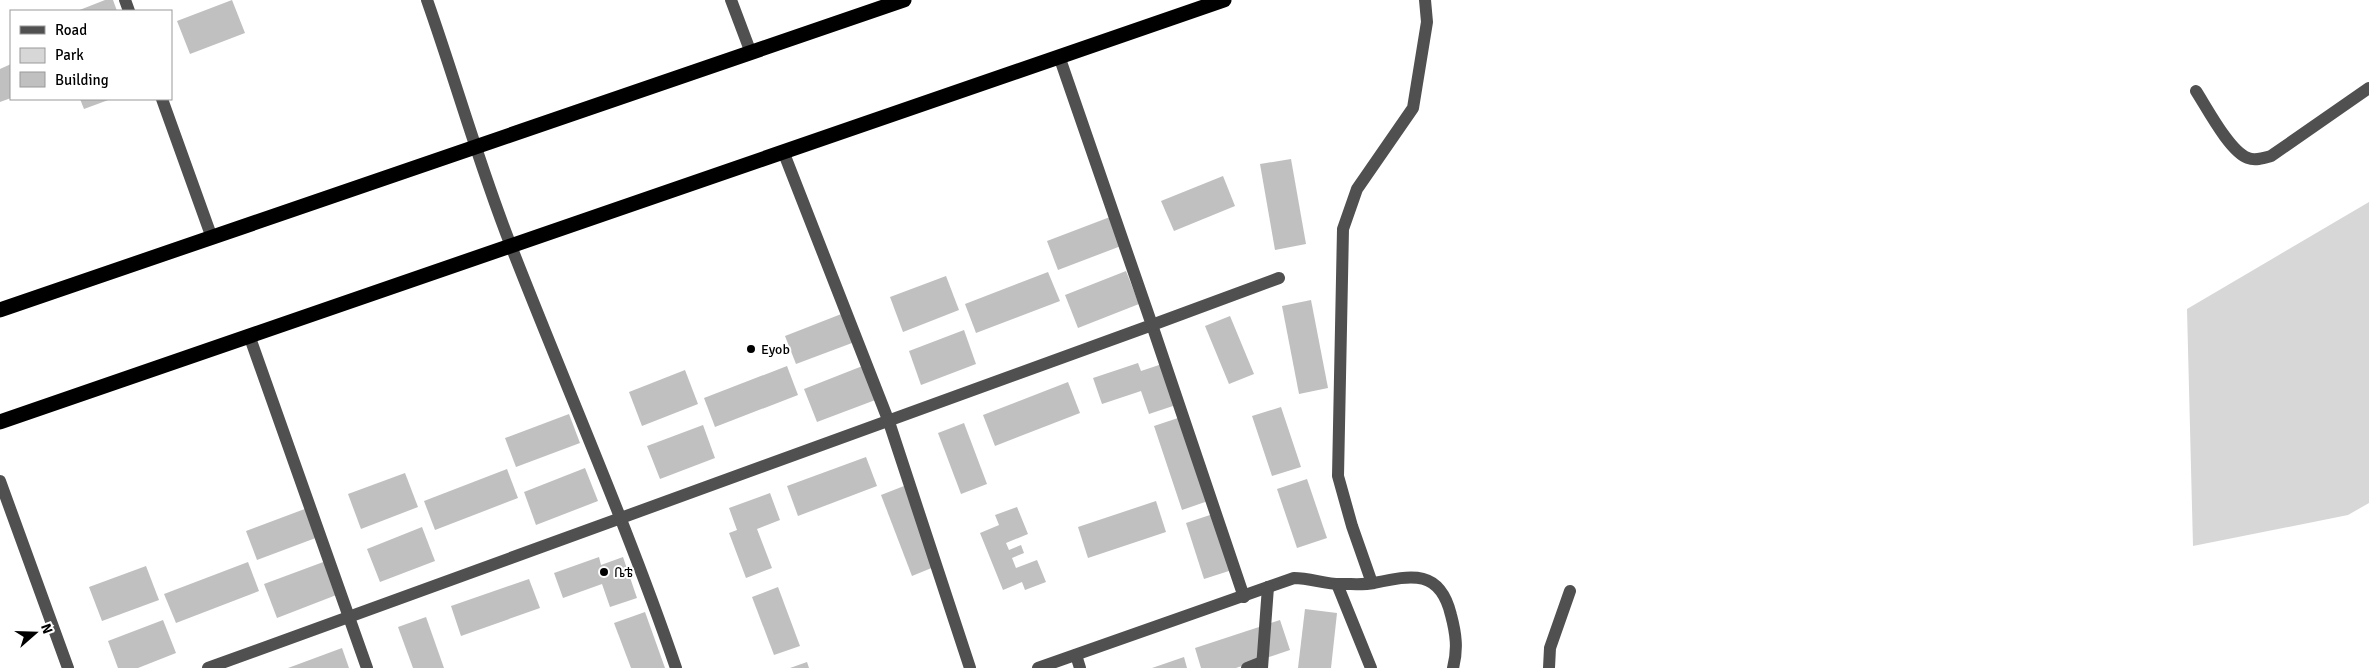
<svg xmlns="http://www.w3.org/2000/svg" width="2369" height="668" font-family="Signika,'Noto Sans Ethiopic',sans-serif">
<style>
.green{fill:#d7d7d7}
.building{fill:#c0c0c0}
.lines{fill:none;stroke-linecap:round;stroke-linejoin:round}
.minor{stroke:#505050;stroke-width:12}
.highway{stroke:#000;stroke-width:15}
.poi-dot{fill:#000;stroke:#fff;stroke-width:2}
.labels{text-anchor:middle;dominant-baseline:central;stroke-width:4;stroke-linejoin:round;paint-order:stroke}
.poi-label{font-size:14px;fill:#000;stroke:#fff;text-anchor:start}
</style>
<rect width="100%" height="100%" fill="#fff"/>
<polygon class="green" points="2369,202 2369,503 2348,515 2193,546 2187,309"/>
<g class="building">
<polygon points="105,0 113,0 117,11 77,11"/>
<polygon points="232,0 245,33 190,54 177,21"/>
<polygon points="11,64 11,98 0,102 0,69"/>
<polygon points="80,99 111,99 84,109"/>
<polygon points="1291,159 1306,244 1275,250 1260,164"/>
<polygon points="1223,176 1235,206 1174,231 1161,201"/>
<polygon points="1110,217 1121,246 1058,270 1047,241"/>
<polygon points="1126,271 1139,304 1078,328 1065,295"/>
<polygon points="1048,272 1060,301 976,333 965,304"/>
<polygon points="946,276 959,310 903,332 890,297"/>
<polygon points="1311,300 1328,388 1299,394 1282,306"/>
<polygon points="849,311 860,340 796,364 785,336"/>
<polygon points="1230,316 1254,374 1229,384 1205,326"/>
<polygon points="964,330 976,364 921,385 909,351"/>
<polygon points="1138,363 1141,371 1162,364 1176,405 1149,414 1141,391 1102,404 1093,378"/>
<polygon points="865,365 878,399 817,422 804,389"/>
<polygon points="787,366 798,395 715,427 704,398"/>
<polygon points="685,370 698,404 642,426 629,392"/>
<polygon points="1068,382 1080,413 995,446 983,415"/>
<polygon points="1281,407 1301,467 1272,476 1252,416"/>
<polygon points="569,414 580,443 516,467 505,438"/>
<polygon points="1181,417 1208,501 1182,510 1154,426"/>
<polygon points="964,423 987,484 961,494 938,433"/>
<polygon points="703,425 715,458 660,479 647,446"/>
<polygon points="866,457 877,486 798,516 787,486"/>
<polygon points="585,468 598,501 536,525 524,492"/>
<polygon points="507,469 518,498 435,530 424,501"/>
<polygon points="405,473 418,507 361,529 348,494"/>
<polygon points="1307,479 1327,538 1297,548 1277,489"/>
<polygon points="904,486 934,567 912,576 881,495"/>
<polygon points="770,493 780,520 757,529 772,568 746,578 729,533 737,530 729,508"/>
<polygon points="1156,501 1166,532 1088,558 1078,527"/>
<polygon points="310,507 321,536 257,560 246,531"/>
<polygon points="1017,507 1028,534 1006,543 1009,550 1021,545 1024,553 1012,558 1016,568 1037,560 1046,582 1025,590 1022,582 1003,590 980,533 999,525 995,515"/>
<polygon points="1213,514 1232,570 1204,579 1186,523"/>
<polygon points="422,527 435,561 380,582 367,549"/>
<polygon points="599,557 601,565 623,557 637,598 610,607 602,584 563,598 554,573"/>
<polygon points="326,561 339,594 277,618 264,584"/>
<polygon points="248,562 259,591 176,623 164,594"/>
<polygon points="146,566 159,600 102,621 89,587"/>
<polygon points="529,579 540,608 461,636 451,606"/>
<polygon points="778,587 800,646 774,655 752,597"/>
<polygon points="1305,609 1337,613 1331,668 1298,668"/>
<polygon points="645,612 665,668 631,668 614,623"/>
<polygon points="426,617 444,668 413,668 398,627"/>
<polygon points="163,620 176,653 138,668 118,668 108,641"/>
<polygon points="1280,620 1290,650 1236,668 1201,668 1195,648"/>
<polygon points="342,648 349,668 288,668"/>
<polygon points="1184,657 1187,668 1152,668"/>
<polygon points="807,662 809,668 790,668"/>
</g>
<g class="lines">
<g class="minor">
<polyline points="125,0 129,11"/>
<path d="M427,0C456,82 479,165 511,246C566,387 627,525 676,668"/>
<polyline points="731,0 751,53"/>
<path d="M2196,91C2207,108 2230,152 2248,158C2255,161 2264,158 2271,156L2369,88"/>
<polyline points="162,99 212,238"/>
<polyline points="783,151 889,422 970,668"/>
<polyline points="249,335 367,668"/>
<polyline points="0,481 68,668"/>
<polyline points="1372,583 1352,526 1338,476 1343,229 1357,189 1413,108 1427,22 1425,0"/>
<polyline points="1337,584 1371,668"/>
<polyline points="1244,597 1152,325 1279,278"/>
<polyline points="1076,655 1080,668"/>
<polyline points="208,668 1152,325 1059,56"/>
<path d="M1038,668L1294,578C1311,578 1327,585 1343,584C1353,584 1364,585 1374,583C1412,575 1440,569 1451,615C1456,634 1458,649 1453,668"/>
<polyline points="1247,668 1262,662"/>
<polyline points="1262,668 1268,587"/>
<polyline points="1549,668 1550,648 1570,591"/>
</g>
<g class="highway">
<polyline points="0,310 904,0"/>
<polyline points="0,422 1224,0"/>
</g>
</g>
<g class="poi-dot">
<circle cx="751" cy="349" r="5"/>
<circle cx="604" cy="572" r="5"/>
</g>
<g class="labels">
<g class="poi-label">
<text x="761" y="349">Eyob</text>
<text x="614" y="572">ቤቴ</text>
</g>
</g>
<rect x="10" y="10" width="162" height="90" fill="#ffffff" stroke="#999999"/>
<rect x="20" y="26" width="25" height="8" fill="#505050" stroke="#999999"/>
<text x="55" y="35" font-size="15" fill="#000000">Road</text>
<rect x="20" y="48" width="25" height="15" fill="#d7d7d7" stroke="#999999"/>
<text x="55" y="60" font-size="15" fill="#000000">Park</text>
<rect x="20" y="72" width="25" height="15" fill="#c0c0c0" stroke="#999999"/>
<text x="55" y="85" font-size="15" fill="#000000">Building</text>
<g transform="translate(35 633) rotate(70)" stroke="#ffffff" stroke-width="4" paint-order="stroke">
<path d="M0-4L9 19L0 12L-9 19Z" fill="#000000"/>
<text y="-8" font-size="14" font-weight="bold" text-anchor="middle" fill="#000000">N</text>
</g>
</svg>
